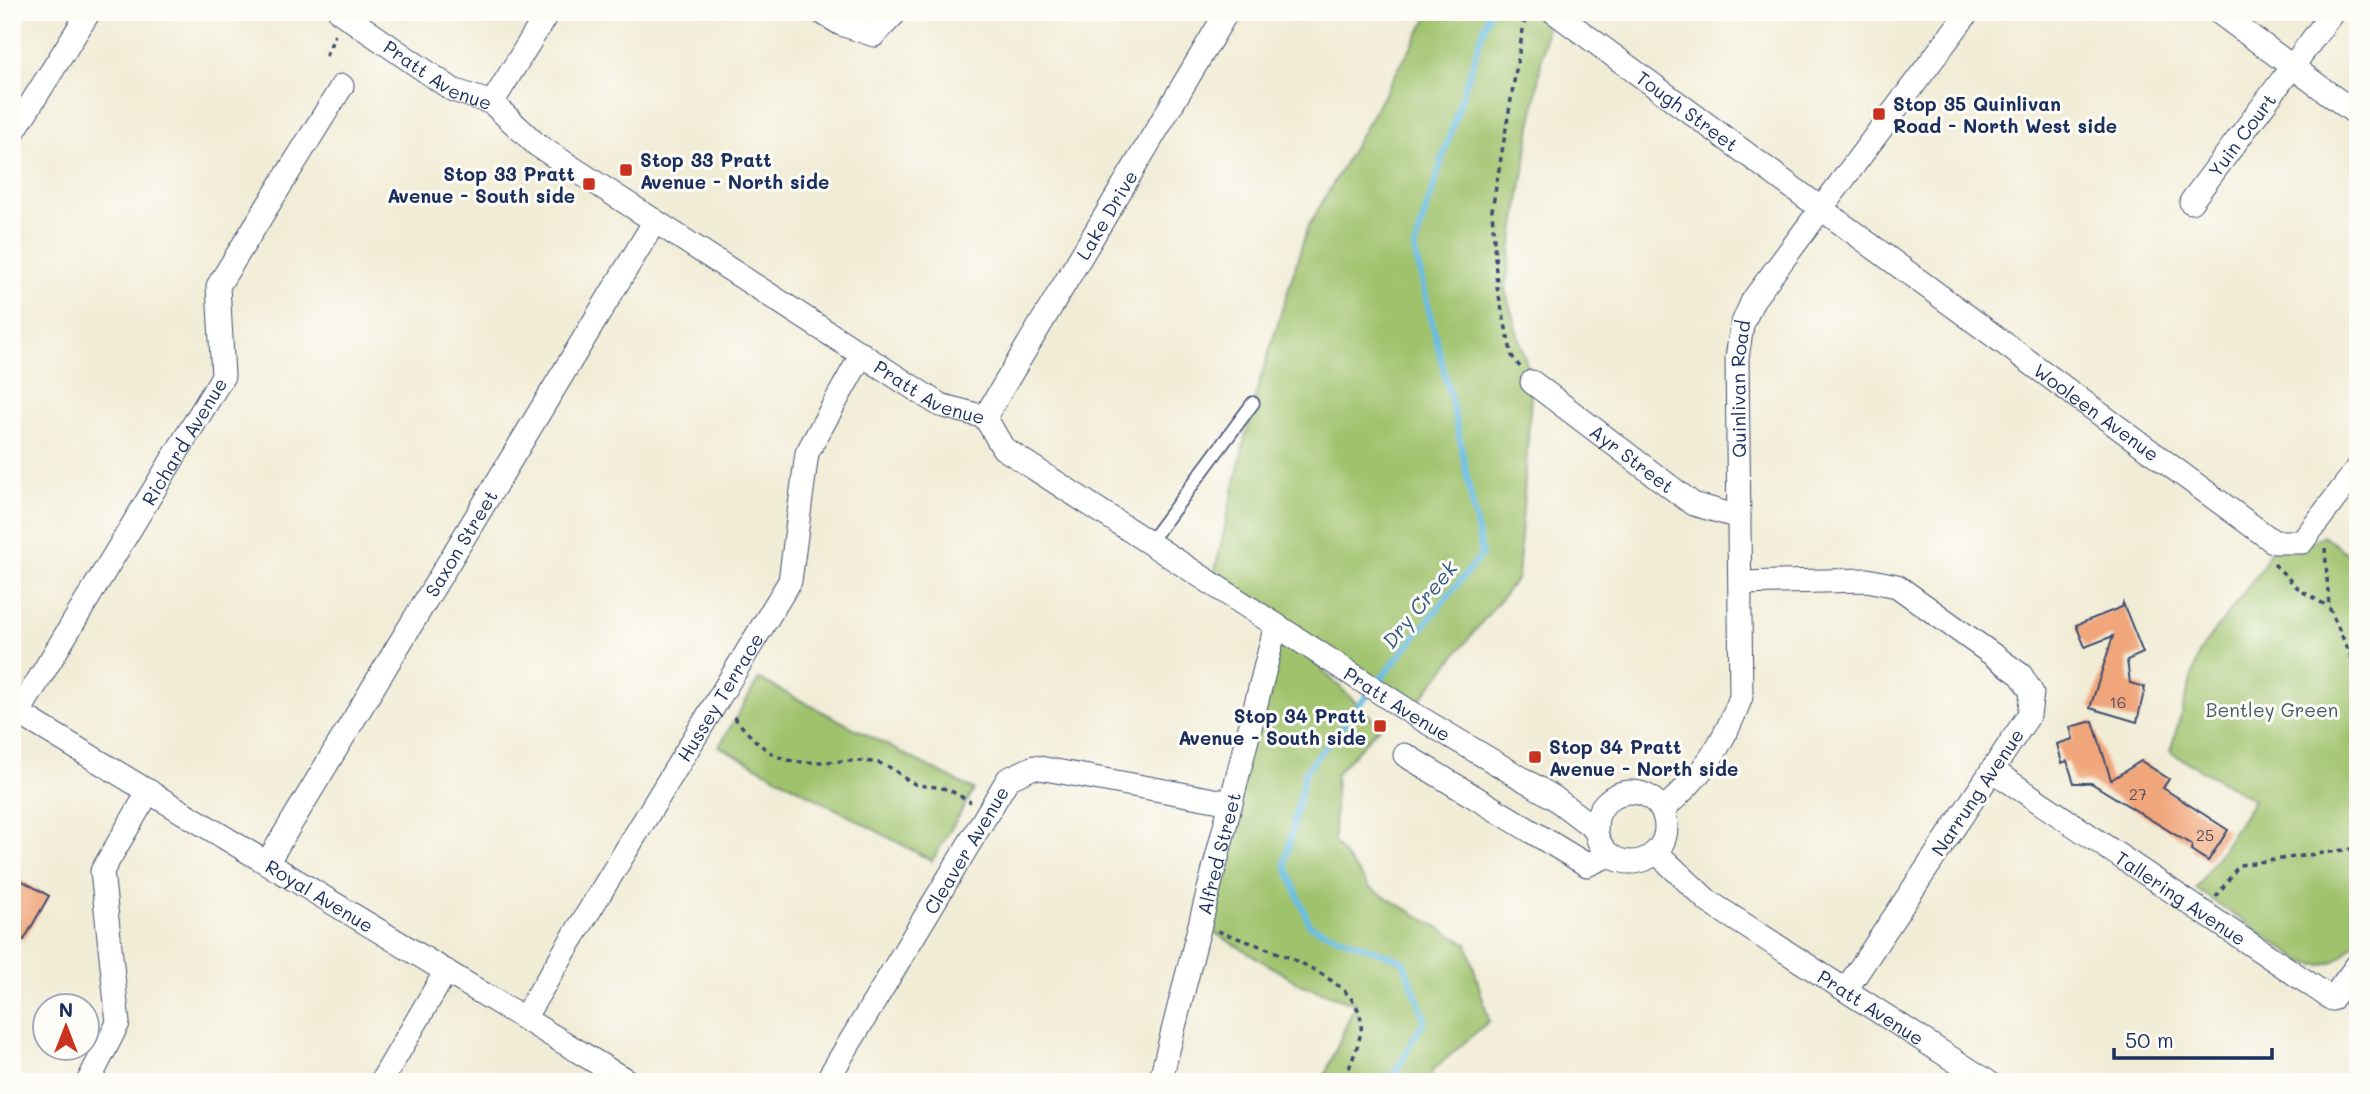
<svg xmlns="http://www.w3.org/2000/svg" width="2370" height="1094" font-family="Mali,sans-serif">
<style>
.green{fill:#9fc26c;stroke:#5d7865;stroke-width:2}
.lines{fill:none;stroke-linecap:round;stroke-linejoin:round}
.stream{stroke:#68bde5;stroke-width:6}
.building{fill:#f0a67a}
.service-casing{stroke:#3b4b70;stroke-width:15}
.minor-casing{stroke:#3b4b70;stroke-width:25}
.path{stroke:#3b4b70;stroke-width:3.5;stroke-dasharray:5 5;stroke-linecap:butt}
.service{stroke:#fff;stroke-width:12}
.minor{stroke:#fff;stroke-width:23}
.poi-dot{fill:#c8321e;stroke:#fdfcf7;stroke-width:2.5}
.labels{text-anchor:middle;dominant-baseline:central;stroke-width:6;stroke-linejoin:round;paint-order:stroke}
.number-label{font-size:16px;fill:#504d65}
.street-label{font-size:19px;fill:#1b2f5e;stroke:#fdfcf7}
.poi-label{font-size:19px;font-weight:bold;fill:#1b2f5e;stroke:#fdfcf7;text-anchor:start}
.park-label{font-size:19px;fill:#435b62;stroke:#fdfcf7}
.water-label{font-size:21px;font-style:italic;fill:#325a86;stroke:#fdfcf7}
</style>
<rect width="100%" height="100%" fill="#fdfcf7"/>
<filter id="ink" filterUnits="userSpaceOnUse"><feTurbulence type="fractalNoise" baseFrequency=".0143" numOctaves="2"/><feDisplacementMap in="SourceGraphic" scale="14" xChannelSelector="R" yChannelSelector="G"/><feConvolveMatrix kernelMatrix="1 2 1 2 8 2 1 2 1" color-interpolation-filters="sRGB"/></filter>
<filter id="wash" filterUnits="userSpaceOnUse"><feTurbulence type="fractalNoise" baseFrequency=".00686" numOctaves="4" result="noise"/><feDisplacementMap in="SourceGraphic" scale="28" xChannelSelector="R" yChannelSelector="G"/><feGaussianBlur stdDeviation="1.57" result="paint"/><feColorMatrix in="noise" values="0 0 0 0 0 0 0 0 0 0 0 0 0 0 0 0 0 1.4 0 .05"/><feComposite in="paint" operator="in"/></filter>
<g filter="url(#wash)">
<rect width="100%" height="100%" fill="#f1ecd5"/>
<g class="green">
<polygon points="1431,12 1549,12 1505,290 1532,382 1518,577 1410,712 1280,629 1380,726 1336,774 1334,842 1370,888 1467,944 1489,1021 1433,1070 1428,1082 1322,1082 1355,1004 1302,985 1200,924 1276,625 1212,584 1253,403 1307,229"/>
<path d="M2323,535L2358,562V938C2342,959 2329,972 2302,961L2196,889L2254,800L2170,752L2199,653L2261,569L2272,548L2305,547Z"/>
<polygon points="759,679 974,790 932,861 719,746"/>
</g>
<g class="lines">
<polyline class="stream" points="1390,1082 1425,1019 1403,961 1310,926 1285,863 1305,772 1482,554 1457,425 1414,248 1489,12"/>
</g>
<g id="blocks">
<g class="building">
<polygon points="2123,603 2143,653 2127,660 2130,683 2145,687 2137,722 2090,708 2113,636 2085,647 2076,625 2122,607"/>
<polygon points="2093,721 2111,780 2141,761 2169,779 2163,788 2228,830 2208,861 2191,850 2192,845 2091,783 2074,783 2067,761 2062,763 2057,744 2073,739 2070,727"/>
<polygon points="12,875 49,896 24,940 12,933"/>
</g>
</g>
</g>
<g filter="url(#ink)">
<use href="#blocks" fill-opacity="0" stroke="#3b4b70" stroke-width="2"/>
<g class="lines">
<defs>
<polyline id="service" points="1149,543 1253,403"/>
<g id="minor">
<path id="s1" d="M340,12L453,90L492,103L537,145L940,405L985,417L1003,448L1410,712L1553,797L1595,829"/>
<polyline points="821,12 841,24 874,35 896,12"/>
<path id="s2" d="M1554,12L2274,542H2302L2358,468"/>
<polyline points="2218,12 2358,115"/>
<polyline points="492,103 548,12"/>
<polyline points="12,134 89,12"/>
<path id="s3" d="M2191,202L2333,12"/>
<path id="s4" d="M1532,382L1693,504L1739,517"/>
<path id="s5" d="M985,417L1227,12"/>
<polyline points="1740,583 1867,580 1897,586 2021,675 2032,693 2029,715 1847,988"/>
<path id="s6" d="M12,709L629,1082"/>
<path id="s7" d="M19,712L223,376L218,286L342,86"/>
<polyline points="1405,755 1587,865 1609,855"/>
<path id="s8" d="M1992,770L2332,999L2358,964"/>
<circle cx="1631" cy="827" r="35"/>
<path id="s9" d="M1662,810C1702,776 1723,746 1741,697L1737,358L1742,325L1753,300L1968,12"/>
<path id="s10" d="M1656,852L1709,902L1988,1082"/>
<path id="s11" d="M267,863L655,221"/>
<path id="s12" d="M524,1018L790,581L807,453L862,354"/>
<polyline points="88,1082 118,1023 102,871 149,791"/>
<polyline points="381,1082 446,971"/>
<path id="s13" d="M826,1082L1008,779L1034,767L1231,803"/>
<path id="s14" d="M1160,1082L1276,625"/>
</g>
</defs>
<use href="#service" class="service-casing"/>
<use href="#minor" class="minor-casing"/>
<g class="path">
<polyline points="326,56 335,35"/>
<polyline points="1520,367 1512,356 1497,287 1492,210 1526,12"/>
<polyline points="2325,548 2329,607 2358,672"/>
<polyline points="2274,564 2300,590 2329,607"/>
<path d="M734,717C786,782 803,756 873,762C892,764 900,777 915,784C924,787 933,786 942,788C952,790 962,798 971,802"/>
<polyline points="2216,897 2239,865 2358,848"/>
<path d="M1218,931C1257,946 1368,976 1361,1030C1359,1047 1349,1066 1344,1082"/>
</g>
<use href="#service" class="service"/>
<use href="#minor" class="minor"/>
</g>
</g>
<g class="poi-dot">
<rect x="1872" y="107" width="14" height="14" rx="3.5"/>
<rect x="619" y="163" width="14" height="14" rx="3.5"/>
<rect x="582" y="177" width="14" height="14" rx="3.5"/>
<rect x="1373" y="719" width="14" height="14" rx="3.5"/>
<rect x="1528" y="750" width="14" height="14" rx="3.5"/>
</g>
<g class="labels">
<g class="number-label">
<text x="2118" y="701">16</text>
<text x="2138" y="793">27</text>
<text x="2205" y="834">25</text>
</g>
<g class="street-label">
<text stroke="none"><textPath href="#s1" startOffset="117">Pratt Avenue</textPath></text>
<text stroke="none"><textPath href="#s2" startOffset="166">Tough Street</textPath></text>
<text stroke="none"><textPath href="#s3" startOffset="84">Yuin Court</textPath></text>
<text stroke="none"><textPath href="#s5" startOffset="236">Lake Drive</textPath></text>
<text stroke="none"><textPath href="#s9" startOffset="448">Quinlivan Road</textPath></text>
<text stroke="none"><textPath href="#s1" startOffset="705">Pratt Avenue</textPath></text>
<text stroke="none"><textPath href="#s2" startOffset="674">Wooleen Avenue</textPath></text>
<text stroke="none"><textPath href="#s7" startOffset="317">Richard Avenue</textPath></text>
<text stroke="none"><textPath href="#s4" startOffset="126">Ayr Street</textPath></text>
<text stroke="none"><textPath href="#s11" startOffset="374">Saxon Street</textPath></text>
<text stroke="none"><textPath href="#s12" startOffset="376">Hussey Terrace</textPath></text>
<text stroke="none"><textPath href="#s1" startOffset="1272">Pratt Avenue</textPath></text>
<text transform="translate(1977 792) rotate(-56)">Narrung Avenue</text>
<text stroke="none"><textPath href="#s13" startOffset="271">Cleaver Avenue</textPath></text>
<text stroke="none"><textPath href="#s14" startOffset="236">Alfred Street</textPath></text>
<text stroke="none"><textPath href="#s6" startOffset="360">Royal Avenue</textPath></text>
<text stroke="none"><textPath href="#s8" startOffset="228">Tallering Avenue</textPath></text>
<text stroke="none"><textPath href="#s10" startOffset="266">Pratt Avenue</textPath></text>
</g>
<g class="poi-label">
<text x="1893" y="103">Stop 35 Quinlivan<tspan x="1893" dy="22">Road - North West side</tspan></text>
<text x="640" y="159">Stop 33 Pratt<tspan x="640" dy="22">Avenue - North side</tspan></text>
<text x="575" y="173" text-anchor="end">Stop 33 Pratt<tspan x="575" dy="22">Avenue - South side</tspan></text>
<text x="1366" y="715" text-anchor="end">Stop 34 Pratt<tspan x="1366" dy="22">Avenue - South side</tspan></text>
<text x="1549" y="746">Stop 34 Pratt<tspan x="1549" dy="22">Avenue - North side</tspan></text>
</g>
<g class="park-label">
<text x="2272" y="709">Bentley Green</text>
</g>
<g class="water-label">
<text transform="translate(1419 604) rotate(-51)">Dry Creek</text>
</g>
</g>
<rect width="2370" height="1094" fill="none" stroke="#fdfcf7" stroke-width="42"/>
<g transform="translate(66 1027)"><circle r="33" fill="#fdfcf7" stroke="#a3aaba" stroke-width="2"/>
<path d="M0-5L12 26L0 18L-12 26Z" fill="#c8321e"/>
<text y="-10" font-size="19" font-weight="bold" text-anchor="middle" fill="#1b2f5e">N</text>
</g>
<path d="M2114 1048v10h158v-10" fill="none" stroke="#1b2f5e" stroke-width="3.5"/>
<text x="2125" y="1048" font-size="21" fill="#1b2f5e" stroke="#fdfcf7" stroke-width="5" paint-order="stroke">50 m</text>
</svg>
